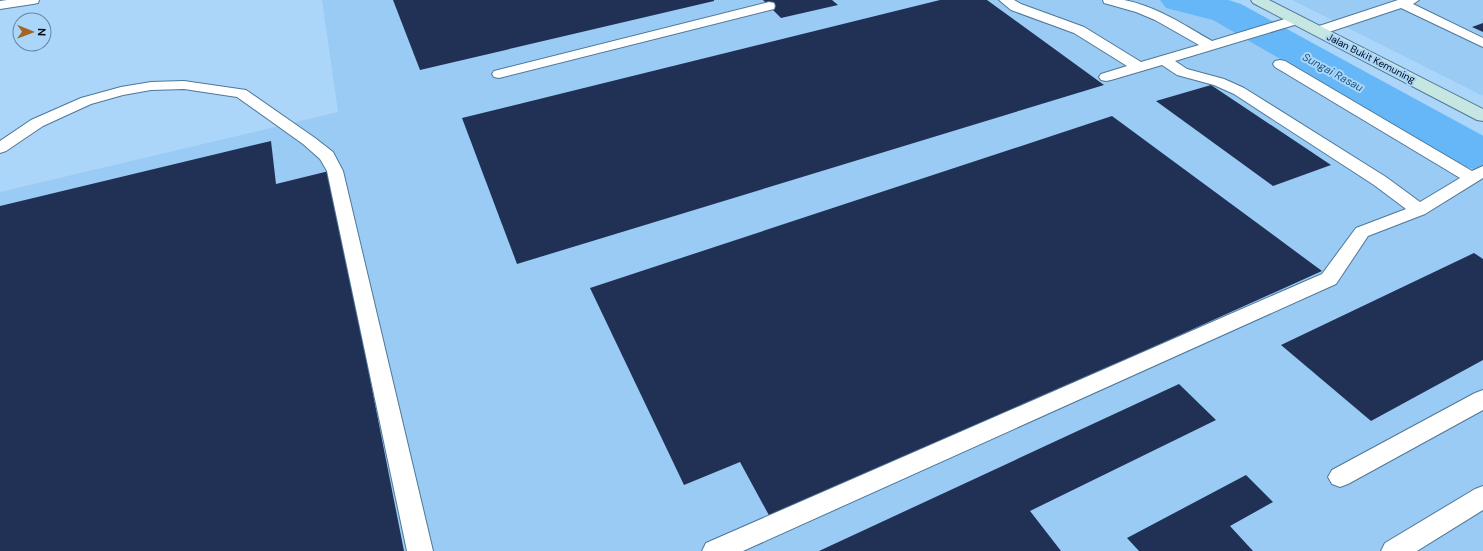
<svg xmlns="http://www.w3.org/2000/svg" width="1483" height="551" font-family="'DM Sans',sans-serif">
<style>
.built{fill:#9acbf4}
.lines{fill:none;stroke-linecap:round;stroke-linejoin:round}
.river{fill:#65b7f8;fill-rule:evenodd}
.building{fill:#213155}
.service-casing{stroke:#4f7797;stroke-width:2}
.secondary-casing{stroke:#4f7797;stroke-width:2}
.service{fill:#fff;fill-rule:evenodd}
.secondary{fill:#c6e6e2;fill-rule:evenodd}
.labels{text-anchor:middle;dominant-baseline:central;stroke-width:4;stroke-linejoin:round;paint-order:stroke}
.far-street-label{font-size:10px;fill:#010d19;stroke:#abd6fa}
.far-water-label{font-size:11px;font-style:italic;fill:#1a5680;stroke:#abd6fa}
</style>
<rect width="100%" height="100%" fill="#abd6fa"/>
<g class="built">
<polygon points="322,0 1230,0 1483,135 1483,551 0,551 0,192 338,112"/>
<polygon points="1292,0 1483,0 1483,96"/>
</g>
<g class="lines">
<polygon class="river" points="1160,0 1228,0 1241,4 1483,136 1483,171 1466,167 1213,20 1166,8"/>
</g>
<g class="building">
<polygon points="393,0 714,0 714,1 420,70"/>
<polygon points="763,0 832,0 838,5 781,18"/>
<polygon points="940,0 987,0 1104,85 517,264 462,118"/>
<polygon points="1483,23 1483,32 1472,27"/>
<polygon points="1211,85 1331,165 1273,186 1156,101"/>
<polygon points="1112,116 1322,271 771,519 740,462 684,485 590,288"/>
<polygon points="271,141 276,184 329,171 404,551 0,551 0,206"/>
<polygon points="1474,253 1483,259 1483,360 1371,421 1281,345"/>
<polygon points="1179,384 1216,420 1030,511 1061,551 819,551"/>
<polygon points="1246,475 1273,502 1230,526 1253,551 1139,551 1127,538"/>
</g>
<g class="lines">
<defs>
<g id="service">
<polygon points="7,0 39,0 38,3 33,4 0,9 0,1"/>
<path d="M999,0H1014L1021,4L1084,27L1141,62L1199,45L1155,20L1136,12L1104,3L1103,0C1110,0 1118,0 1124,0C1156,6 1184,25 1212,41L1291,17H1301L1303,20L1301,23L1175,61L1187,69L1224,79L1244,88L1386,177L1420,202L1460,178L1275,67L1273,64L1275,61L1280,60L1285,61L1472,171L1483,166V178L1425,214L1368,236L1336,284L743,551H702L706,543L1322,274L1356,228L1406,209L1374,185L1234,94L1214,85L1177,75L1162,65L1111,80L1106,81L1101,80L1099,77L1101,74L1127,66L1074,33L1011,10Z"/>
<polygon points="1398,0 1419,0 1413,4 1483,38 1483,47 1401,8 1323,34 1313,34 1311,31 1313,28"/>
<polygon points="769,2 774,3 775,6 774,9 499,78 494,77 492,74 494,71"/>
<polygon points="184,81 246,90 315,138 333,152 343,171 433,551 407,551 327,171 320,159 303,144 237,97 184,89 151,90 123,95 91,104 43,126 6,151 0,153 0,141 31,120 81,98 121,87 151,82"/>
<polygon points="1483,390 1483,410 1348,484 1340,487 1332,484 1328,477 1332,470 1475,393"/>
<polygon points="1483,486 1483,510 1417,551 1381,551 1385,543 1475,489"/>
</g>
<polygon id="secondary" points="1251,0 1269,0 1483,109 1483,121 1477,120 1253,3"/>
</defs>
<use href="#service" class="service-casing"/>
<use href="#secondary" class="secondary-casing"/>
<use href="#service" class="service"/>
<use href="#secondary" class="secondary"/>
</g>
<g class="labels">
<g class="far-street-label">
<text transform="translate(1371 58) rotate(27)">Jalan Bukit Kemuning</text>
</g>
<g class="far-water-label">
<text transform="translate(1333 72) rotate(29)">Sungai Rasau</text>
</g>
</g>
<g transform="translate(32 32) rotate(91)"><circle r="19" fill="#abd6fa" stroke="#6786a0"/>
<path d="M0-3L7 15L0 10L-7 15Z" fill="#a16626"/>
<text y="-6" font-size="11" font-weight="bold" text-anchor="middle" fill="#010d19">N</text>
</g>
</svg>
